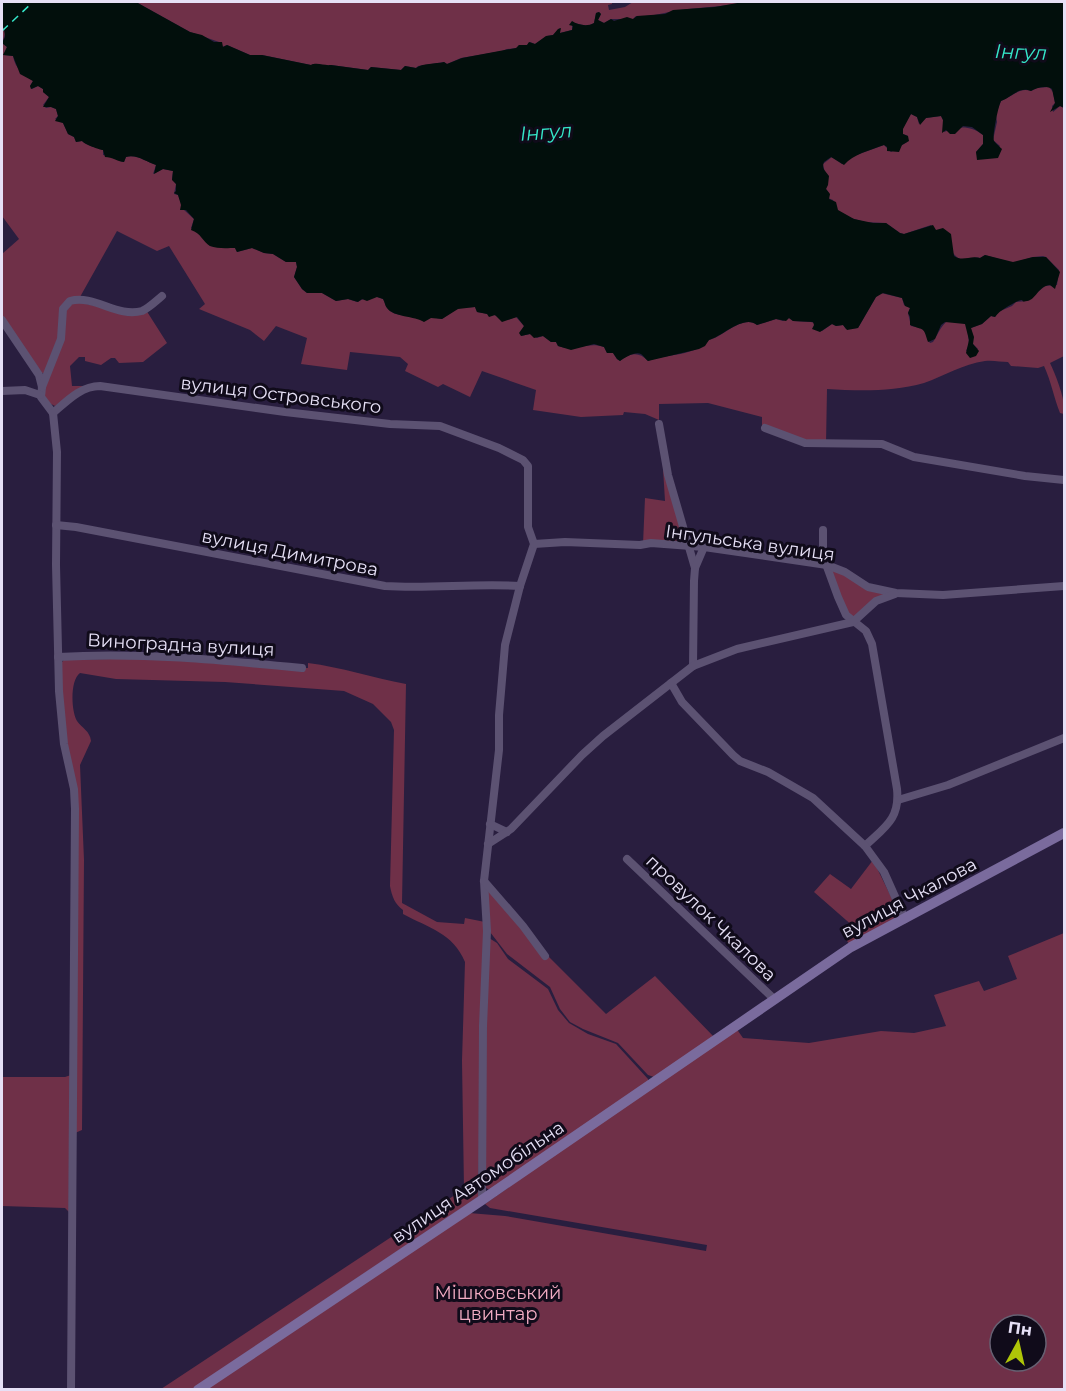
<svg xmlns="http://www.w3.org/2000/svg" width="1066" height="1391" font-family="Montserrat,sans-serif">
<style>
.green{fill:#6f3048;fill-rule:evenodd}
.water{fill:#020f0c}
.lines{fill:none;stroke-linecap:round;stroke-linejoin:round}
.ferry{stroke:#35e8ca;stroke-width:1.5;stroke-dasharray:8 6;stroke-linecap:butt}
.street{stroke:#5c5272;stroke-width:8}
.secondary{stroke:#7a6b9d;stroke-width:10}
.labels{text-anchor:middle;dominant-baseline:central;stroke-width:6;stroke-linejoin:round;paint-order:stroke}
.street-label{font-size:18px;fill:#e6e0f6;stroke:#100b1a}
.park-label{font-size:18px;fill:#f2acc3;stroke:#100b1a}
.water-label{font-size:20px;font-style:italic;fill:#35e8ca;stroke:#100b1a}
</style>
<rect width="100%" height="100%" fill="#291e3f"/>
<g class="green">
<path d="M136,2H612V4L608,5L609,10L625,7L633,2H743C724,7 701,7 680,10C666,12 652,17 636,16L633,19H611L604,23L598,20L601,14L599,12L596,13L594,23L588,26L574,23L572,25V30L560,33V28L553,35L547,36L535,44L530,42L527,45H519L517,48L507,49L502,51L461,58L447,64L444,62L418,66L416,68L405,66L401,70L371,67L368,70L331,65C324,67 317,62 311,65L262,55H250L227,45L222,47V43L190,32Z"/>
<path d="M2,27L4,28L5,34L2,43L7,47L4,55L13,56C15,69 24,74 33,81L30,86L32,89L38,86L43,89V92L49,97L43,105L46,108L51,107L56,109L58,116L55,119L63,123L68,134L74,137L76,142L82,141C87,146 96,147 103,150V155C111,156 118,161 124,162L126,157C137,154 146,162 156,165L153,174L163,169L173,171L172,179L176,184L174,194L178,195L184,210L194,219L191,228L199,233L210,246L235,248L237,252L252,248L264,253L273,254L286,262H296L297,267L294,277L302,289L307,293H322L336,301L348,299L357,302C362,299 371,297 377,297L383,299C385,302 385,306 388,309C395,318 413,314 423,321L431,317L442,319L458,308L475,307L477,312L494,315L507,320L516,317L524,326L521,336L530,334L537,338L543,336L551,342H556L558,346C574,352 588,341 604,347L607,353H613L617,359L620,361C629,353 639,351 648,361C665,354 697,356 709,340C723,337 743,314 757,325L776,319L783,321L789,318L793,321L811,322L814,323V326L822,331L832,324L836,326L843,325L846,329L858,328L876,297L881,293L902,298L904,305L910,308L908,313L911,326L921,328L927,333V339L930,343L933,342C943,326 945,312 967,325L969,344L966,351L978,349L973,344L971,328L982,324L991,316L995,317L998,312L1012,306L1016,302L1027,301L1045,286L1057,285L1059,270L1046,257L1043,256L1033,257L1013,263L985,255L980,258C973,256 967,261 960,259C953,257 939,232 931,225L904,234L900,233L886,223L865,222L851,218L837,210L833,200L828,198L829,193L826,189L828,176L825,173L823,164L832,157L842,164L851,157L884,145L891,152L907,142L908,136L903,134L902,129L911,114L917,117L919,124L926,118L941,116L943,120L944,132C958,126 970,125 983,135V144L976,152L978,158H990L1000,146L993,140L997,122L996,114L1001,101C1012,97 1019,87 1031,91L1037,88L1049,87L1053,92L1055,103L1052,106L1053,112L1060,106L1064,108V356L1050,363C1056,376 1066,400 1064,414L1060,413C1054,398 1051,381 1044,366L1038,368L1011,366L1008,362C1001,362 993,360 985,361C963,364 944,376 924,383C892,392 859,391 827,389L826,444L795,440L762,426V417L708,403L659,404V420L645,414L624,412L623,415L581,417L533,410L536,390L482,371L470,397L443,384L438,387L405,371L408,364L400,357L350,352L347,370L301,364L307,338L276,326L264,341L250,330L199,309L205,304L169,246L157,251L117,231L80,297L69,299L61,330L44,373H42L2,316V254L19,239L2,216Z"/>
<polygon points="74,301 108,309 146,310 167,343 143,362 119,363 115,358 111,358 101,365 85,361 85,357 79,357 70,366 72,386 87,386 55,406 45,401 43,387 63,340 64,314"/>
<polygon points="662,452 686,543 643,544 645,498 665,501"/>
<polygon points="832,570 889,593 854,618 850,617 832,576"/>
<path d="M158,658L297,668H308V663C341,667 373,678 406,684L402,903L437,922L464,924L465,918L485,922L478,1197L192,1389H161L464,1189L462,1061L465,962C453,933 429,928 403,914V910C395,904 392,897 390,886L394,730L391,722L373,704L344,691L225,682L116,679L80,673C70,680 71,711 77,721C82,728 90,731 91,741L80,765L84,860L82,1130L75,1133L77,808C69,760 62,712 61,663L64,660Z"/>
<polygon points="873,860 900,915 850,945 847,941 854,927 814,892 830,874 851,889"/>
<polygon points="487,887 547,955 606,1014 655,976 714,1037 654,1077 648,1075 618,1043 583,1029 570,1022 560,1009 550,987 507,954 490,932"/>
<path d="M1064,933V1389L204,1390L469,1213L505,1216L706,1251L707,1245L490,1208L485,1204L736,1028L743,1038L809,1043L881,1031L914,1033L946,1026L934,995L979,981L984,991L1017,979L1008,956ZM1000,1325H1036V1361H1000Z"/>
<polygon points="489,938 497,943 508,959 548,989 558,1010 569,1023 588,1034 616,1044 648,1079 648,1081 490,1190 486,1188 485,1180 485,1075"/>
<polygon points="71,1075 69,1212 65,1208 2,1206 2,1077 65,1077"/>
</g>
<path class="water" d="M2,2H136L190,32L202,35L214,42H222L223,47L227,45L250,55H262L311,65C317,62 324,66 331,65L368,70L371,67L401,70L405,66L416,68C422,63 436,64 444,62L447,64L462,58L516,48L519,45H527L529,42L535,44L546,36L553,35L558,29L561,28L560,33L572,30L573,26L569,25L572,21C578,25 587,27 594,23L596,13L599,12L601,14L598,20L604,23L611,19L614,21L627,17L633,19L637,16L665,14L673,10L715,7L743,2H1064V108L1060,106L1050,112L1055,103L1052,89C1046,85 1036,88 1031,91C1019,86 1012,97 1001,101C998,107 992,137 994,141C996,144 999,146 1002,149L998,158L977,160L976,152L983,144V135L972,127L963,126L955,134H950L946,130L942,133L943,120L941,116L926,118L920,125L917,117L911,114L903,129V134L908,136L909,141L902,145L899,152L887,151V147L884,145C871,150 853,154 844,165L831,157L824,162C821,169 826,171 829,176L828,185L826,189L830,194L829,199L836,202L838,210L854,219L873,223H886L900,233L904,234L933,225L936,230L943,228L951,234L954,256C963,262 970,255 980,258L985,255L1013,262L1033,257H1046L1060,272L1055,289L1050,285C1038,286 1036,300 1027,301C1019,303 1026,298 1018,301C1010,305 1000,310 995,317L991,316L982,324L971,328L974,337L973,344L979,351L976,356L970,358L966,353L969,340L965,324L945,322L941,325L935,339L928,342C923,326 925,331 910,325V317L908,313L910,308L905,306L902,298L883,293L876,297L858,328L847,330L843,325L836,326L832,324L820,332L812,329L814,325L813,322L793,321L789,318L786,321L776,319L757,325C744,314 723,336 709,340L705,346L699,349L648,361C645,359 644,356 641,354C636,351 625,357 620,361L617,359L613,353H607L604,347L594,344L571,350L558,346L556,342H551L543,336L534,338L530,334L521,336L519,333L524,326L517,317L502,322L495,315L489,317L487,314L477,312L475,307L458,309L442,319L431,318L424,322C415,316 393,317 387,308C385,306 385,302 383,299L377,297L367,301L362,299L358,302L348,299L336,301L322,293H307L302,289L294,277L297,267L296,262H286L273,254L264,253L252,248L237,252L235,248C228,248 217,249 210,246C203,242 201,233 191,230L194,219L186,210H180L181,205L178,195L174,193L176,191V184L172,180L173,171L163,169L154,174L156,165C146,162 137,154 126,157L124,162C119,162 112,157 105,157L103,150C100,150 84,144 82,141L76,142L74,137L68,134L63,123L55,121L58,116L56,109L51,107H43L49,97L43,92V89L38,86L31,89L30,86L33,81L20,74L13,56L3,55L7,47L2,43L5,37L4,28L2,27Z"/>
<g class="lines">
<polyline class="ferry" points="2,31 33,2"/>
<g class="street">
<polyline points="2,320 39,375 42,387 41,397 53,413"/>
<path d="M42,387L61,339L63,309L70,301C94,294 117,318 142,311C149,308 156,301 162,296"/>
<polyline points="2,391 25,390 40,395"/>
<path d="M53,413C67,401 81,386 100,386L285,412L390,424L440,426L499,448L523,460L528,466V527L534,544L520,586L505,645L499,715V750L484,881L487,931L483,1026L482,1200"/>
<polyline points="53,413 57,452 56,565 59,691 64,744 74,789 75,809 71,1390"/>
<polyline points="659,424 668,475 695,568"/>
<polyline points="765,428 805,443 882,444 914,457 1025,476 1064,480"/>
<path d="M56,525L76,527L385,586C430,589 475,583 520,586"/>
<path d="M823,530V556L838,597L846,615L866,631L872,644L897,789C900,819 885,827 865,846"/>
<polyline points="534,544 565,542 640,545 651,543 704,547 827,565 845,572 868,587 896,593 943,595 1064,586"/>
<path d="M58,657C139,652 221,660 302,668"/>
<polyline points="693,666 694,581 695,568 704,547"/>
<polyline points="671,683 682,702 733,755 740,761 768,772 813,798 865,846 884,872 905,919"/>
<polyline points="898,800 948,785 1064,738"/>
<polyline points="490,824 507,832"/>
<polyline points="488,844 511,829 582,755 603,736 693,666 737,649 853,622 876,601 895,594"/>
<polyline points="627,859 774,999"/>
<polyline points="484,881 523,926 545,956"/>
</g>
<polyline class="secondary" points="198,1390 482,1200 851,947 1064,833"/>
</g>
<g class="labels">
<g class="street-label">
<text transform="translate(281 395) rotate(7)">вулиця Островського</text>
<text transform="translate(750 543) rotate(8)">Інгульська вулиця</text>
<text transform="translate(290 553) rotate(11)">вулиця Димитрова</text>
<text transform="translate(181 645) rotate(3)">Виноградна вулиця</text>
<text transform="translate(909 898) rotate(-28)">вулиця Чкалова</text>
<text transform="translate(711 918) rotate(44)">провулок Чкалова</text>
<text transform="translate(478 1182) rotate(-34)">вулиця Автомобільна</text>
</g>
<g class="park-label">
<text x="498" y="1293">Мішковський<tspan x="498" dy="21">цвинтар</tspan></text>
</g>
<g class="water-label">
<text transform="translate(1021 52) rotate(2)">Інгул</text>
<text transform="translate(546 132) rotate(-4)">Інгул</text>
</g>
</g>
<rect width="1066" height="1391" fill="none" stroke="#e6e0f6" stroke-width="6"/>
<g transform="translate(1018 1343) rotate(8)"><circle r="28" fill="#100b1a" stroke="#666072" stroke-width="1.5"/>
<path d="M0-4.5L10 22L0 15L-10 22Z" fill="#afc508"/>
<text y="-9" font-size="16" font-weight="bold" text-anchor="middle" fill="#e6e0f6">Пн</text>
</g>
</svg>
